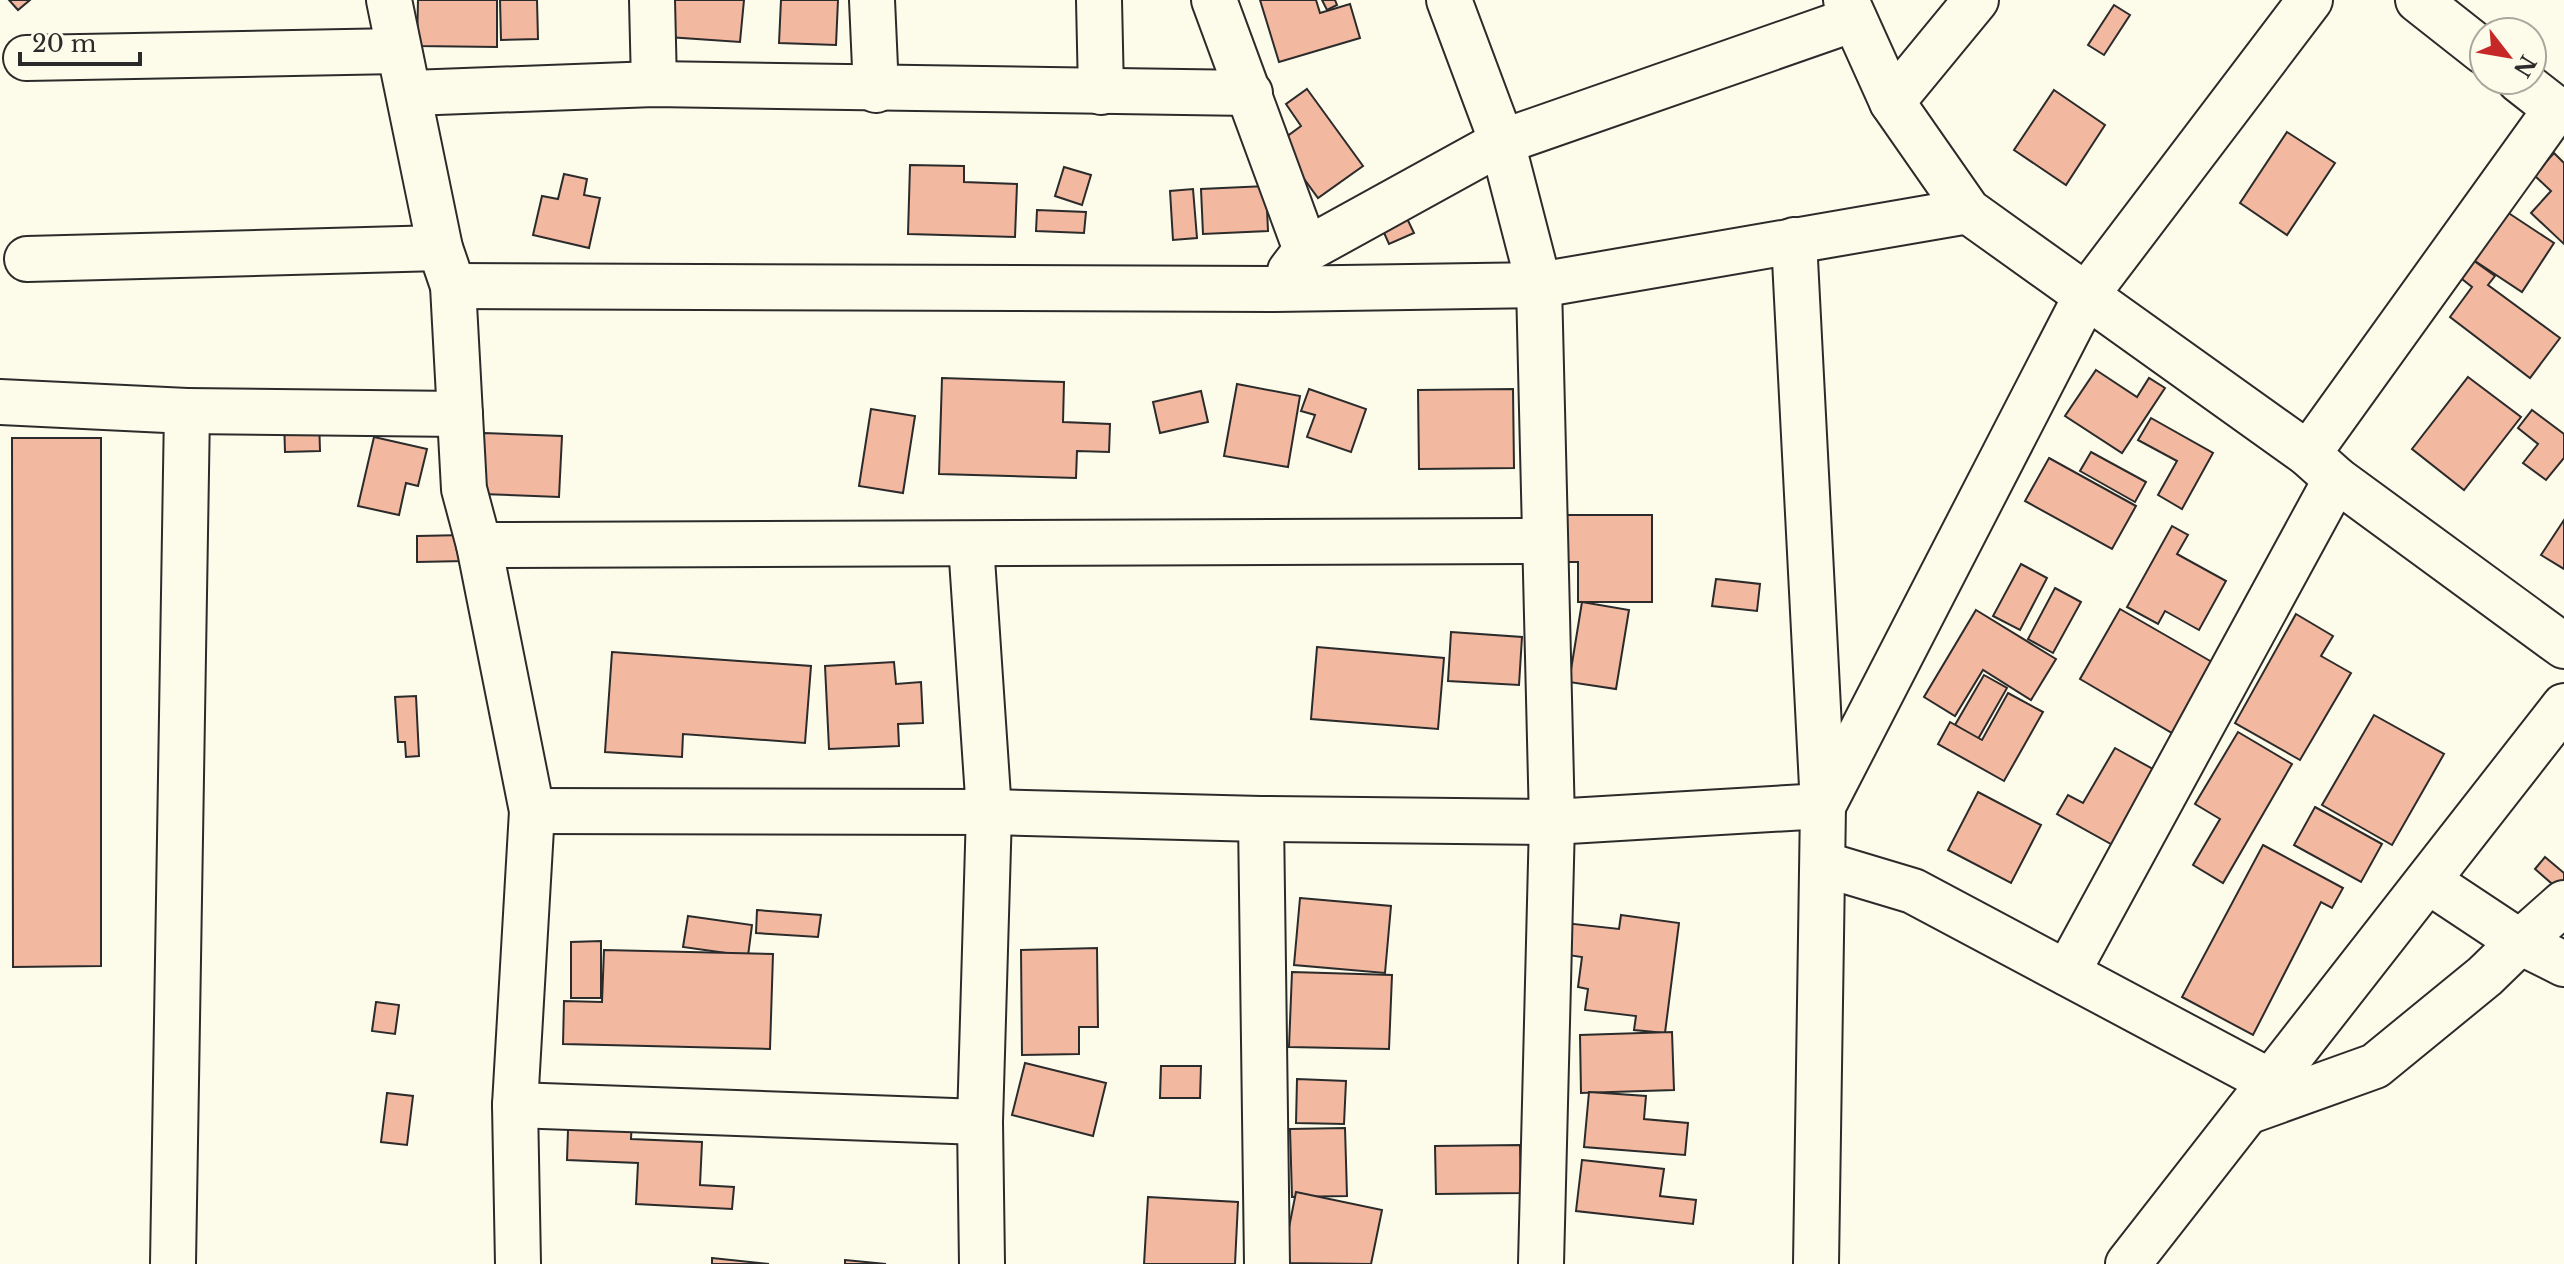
<svg xmlns="http://www.w3.org/2000/svg" width="2564" height="1264" font-family="'Libre Baskerville',serif">
<style>
.building{fill:#f2b8a0;stroke:#2b2b2b;stroke-width:2}
.lines{fill:none;stroke-linecap:round;stroke-linejoin:round}
.minor-casing{stroke:#2b2b2b;stroke-width:48}
.minor{stroke:#fdfbea;stroke-width:44}
</style>
<rect width="100%" height="100%" fill="#fdfbea"/>
<g class="building">
<polygon points="9,0 30,0 18,10"/>
<polygon points="418,0 497,0 497,47 417,46"/>
<polygon points="500,0 537,0 538,39 501,40"/>
<polygon points="671,0 744,0 740,42 668,37"/>
<polygon points="781,0 838,0 836,45 779,43"/>
<polygon points="1260,0 1316,0 1320,13 1350,4 1360,38 1279,62"/>
<polygon points="1322,0 1335,0 1337,5 1327,10"/>
<polygon points="2114,5 2130,15 2104,55 2088,45"/>
<polygon points="1307,89 1363,166 1318,198 1278,143 1301,126 1286,104"/>
<polygon points="2054,90 2105,125 2066,185 2014,150"/>
<polygon points="2287,132 2335,163 2287,235 2240,203"/>
<polygon points="2554,153 2564,163 2564,244 2531,213 2551,191 2534,175"/>
<polygon points="910,165 964,166 964,182 1017,184 1015,237 908,234"/>
<polygon points="1064,167 1091,175 1082,205 1055,196"/>
<polygon points="564,174 587,179 584,195 600,198 589,248 533,235 542,196 558,199"/>
<polygon points="1266,186 1268,231 1203,234 1201,189"/>
<polygon points="1193,189 1197,238 1173,240 1170,191"/>
<polygon points="1401,206 1414,233 1389,244 1377,217"/>
<polygon points="1037,210 1086,212 1084,233 1036,231"/>
<polygon points="2504,210 2554,243 2522,292 2472,259"/>
<polygon points="2470,258 2495,276 2488,285 2560,338 2530,378 2450,317 2472,287 2457,275"/>
<polygon points="2096,370 2137,397 2149,378 2165,388 2122,453 2065,416"/>
<polygon points="2468,377 2521,417 2464,490 2412,449"/>
<polygon points="942,378 1064,382 1063,422 1110,424 1109,452 1077,451 1076,478 939,474"/>
<polygon points="1237,384 1300,396 1288,467 1224,456"/>
<polygon points="1309,389 1366,409 1351,452 1307,437 1315,415 1301,411"/>
<polygon points="1513,389 1514,468 1419,469 1418,390"/>
<polygon points="1201,391 1208,422 1160,433 1153,402"/>
<polygon points="871,409 915,416 903,493 859,486"/>
<polygon points="2532,410 2564,434 2564,458 2546,480 2523,463 2538,444 2518,428"/>
<polygon points="319,418 320,451 285,452 284,419"/>
<polygon points="2151,418 2213,453 2182,509 2158,495 2177,461 2138,440"/>
<polygon points="484,433 562,436 559,497 482,494"/>
<polygon points="374,437 427,449 418,486 406,483 399,515 358,506"/>
<polygon points="12,438 101,438 101,966 13,967"/>
<polygon points="2091,452 2146,482 2135,502 2080,471"/>
<polygon points="2049,458 2136,506 2112,549 2025,501"/>
<polygon points="1560,515 1652,515 1652,602 1578,602 1578,562 1560,562"/>
<polygon points="2564,520 2564,569 2541,555"/>
<polygon points="2172,526 2188,535 2177,554 2226,581 2199,630 2165,611 2158,624 2127,607"/>
<polygon points="465,535 465,561 417,562 417,536"/>
<polygon points="2021,564 2047,578 2020,630 1993,616"/>
<polygon points="1716,579 1760,584 1757,611 1712,606"/>
<polygon points="2055,588 2081,602 2053,653 2028,639"/>
<polygon points="1582,602 1629,610 1616,689 1569,682"/>
<polygon points="2120,609 2212,662 2172,733 2080,679"/>
<polygon points="1976,610 2056,659 2031,700 1983,670 1955,716 1924,697"/>
<polygon points="2296,614 2333,636 2321,656 2351,673 2300,760 2235,723"/>
<polygon points="1451,632 1522,637 1519,685 1448,681"/>
<polygon points="1317,647 1444,658 1438,729 1311,719"/>
<polygon points="612,652 811,666 805,743 683,734 682,757 605,752"/>
<polygon points="894,662 896,684 921,682 923,723 898,724 899,746 829,749 825,666"/>
<polygon points="1984,675 2007,688 1978,739 1955,725"/>
<polygon points="2008,693 2043,712 2004,781 1938,744 1950,722 1982,740"/>
<polygon points="416,696 419,756 406,757 405,742 398,742 395,697"/>
<polygon points="2374,715 2444,754 2392,845 2322,805"/>
<polygon points="2238,732 2292,764 2223,883 2193,865 2220,819 2195,804"/>
<polygon points="2115,748 2160,773 2118,848 2057,814 2068,795 2083,803"/>
<polygon points="1978,792 2041,825 2011,883 1948,850"/>
<polygon points="2315,807 2382,844 2361,882 2294,845"/>
<polygon points="2263,845 2343,888 2332,908 2321,902 2253,1035 2182,997"/>
<polygon points="2545,857 2564,873 2564,882 2558,889 2535,869"/>
<polygon points="1300,898 1391,906 1385,973 1294,965"/>
<polygon points="757,910 821,915 818,937 756,933"/>
<polygon points="1621,915 1679,923 1665,1033 1634,1030 1636,1016 1585,1010 1588,989 1578,987 1582,957 1561,954 1565,923 1619,929"/>
<polygon points="688,916 752,925 748,956 683,947"/>
<polygon points="601,941 601,998 571,998 571,942"/>
<polygon points="1097,948 1098,1027 1079,1027 1079,1054 1022,1055 1021,950"/>
<polygon points="604,950 773,954 770,1049 563,1044 564,1001 602,1002"/>
<polygon points="1292,972 1392,975 1389,1049 1289,1047"/>
<polygon points="376,1002 399,1005 395,1034 372,1031"/>
<polygon points="1672,1032 1674,1090 1581,1093 1580,1035"/>
<polygon points="1025,1063 1106,1083 1093,1136 1012,1115"/>
<polygon points="1161,1066 1201,1066 1200,1098 1160,1098"/>
<polygon points="1297,1079 1346,1081 1344,1124 1296,1123"/>
<polygon points="1589,1092 1646,1096 1644,1119 1688,1123 1685,1155 1584,1147"/>
<polygon points="387,1093 413,1096 407,1145 381,1142"/>
<polygon points="569,1100 633,1102 631,1139 702,1142 700,1185 734,1187 732,1209 636,1204 638,1163 567,1160"/>
<polygon points="1345,1128 1347,1196 1292,1197 1290,1129"/>
<polygon points="1520,1145 1521,1193 1436,1194 1435,1146"/>
<polygon points="1582,1160 1664,1169 1660,1196 1696,1200 1693,1224 1576,1211"/>
<polygon points="1296,1192 1382,1210 1371,1264 1282,1263"/>
<polygon points="1148,1197 1238,1202 1235,1264 1144,1264"/>
<polygon points="712,1258 769,1264 712,1264"/>
<polygon points="845,1260 886,1264 845,1264"/>
</g>
<g class="lines">
<defs>
<g id="minor">
<polyline points="389,0 440,248 453,286 464,489 479,545 532,811 515,1105 518,1264"/>
<polyline points="652,0 654,84"/>
<polyline points="872,0 876,90"/>
<polyline points="1099,0 1101,92"/>
<polyline points="1214,0 1306,250 1290,271"/>
<polyline points="1449,0 1502,142 1539,285 1552,822 1541,1264"/>
<polyline points="1846,0 1892,102 1968,211 2308,454 2336,479 2564,646"/>
<polyline points="2418,0 2484,52"/>
<polyline points="26,58 398,51"/>
<polyline points="2519,80 2556,109 2564,109"/>
<polyline points="411,93 654,84 1250,93"/>
<polyline points="1892,102 1976,0"/>
<polyline points="1794,240 1823,806 1816,1264"/>
<polyline points="1306,250 1502,142 1854,19"/>
<polyline points="27,259 440,248"/>
<polyline points="453,286 1275,289 1539,285 1968,211"/>
<polyline points="0,402 187,411 173,1264"/>
<polyline points="187,411 460,414"/>
<polyline points="2308,454 2556,109"/>
<polyline points="971,544 989,812 980,1122 982,1264"/>
<polyline points="479,545 1545,541"/>
<polyline points="532,811 989,812 1261,819 1552,822 1823,806 2087,294 2310,0"/>
<polyline points="1261,819 1267,1264"/>
<polyline points="1823,864 1913,891 2271,1082"/>
<polyline points="2564,903 2520,942 2564,964"/>
<polyline points="2067,973 2336,479"/>
<polyline points="515,1105 980,1122"/>
<polyline points="2247,1112 2375,1066 2485,976 2520,942 2428,881"/>
<polyline points="2128,1264 2564,706"/>
</g>
</defs>
<use href="#minor" class="minor-casing"/>
<use href="#minor" class="minor"/>
</g>
<g transform="translate(2508 56) rotate(121)"><circle r="38" fill="#fdfbea" stroke="#a9a89e" stroke-width="2"/>
<path d="M0-6L14 30L0 20L-14 30Z" fill="#c62828"/>
<text y="-12" font-size="22" font-weight="bold" text-anchor="middle" fill="#2b2b2b">N</text>
</g>
<path d="M20 52v12h120v-12" fill="none" stroke="#2b2b2b" stroke-width="4"/>
<text x="32" y="52" font-size="24" fill="#2b2b2b" stroke="#fdfbea" stroke-width="6" paint-order="stroke">20 m</text>
</svg>
